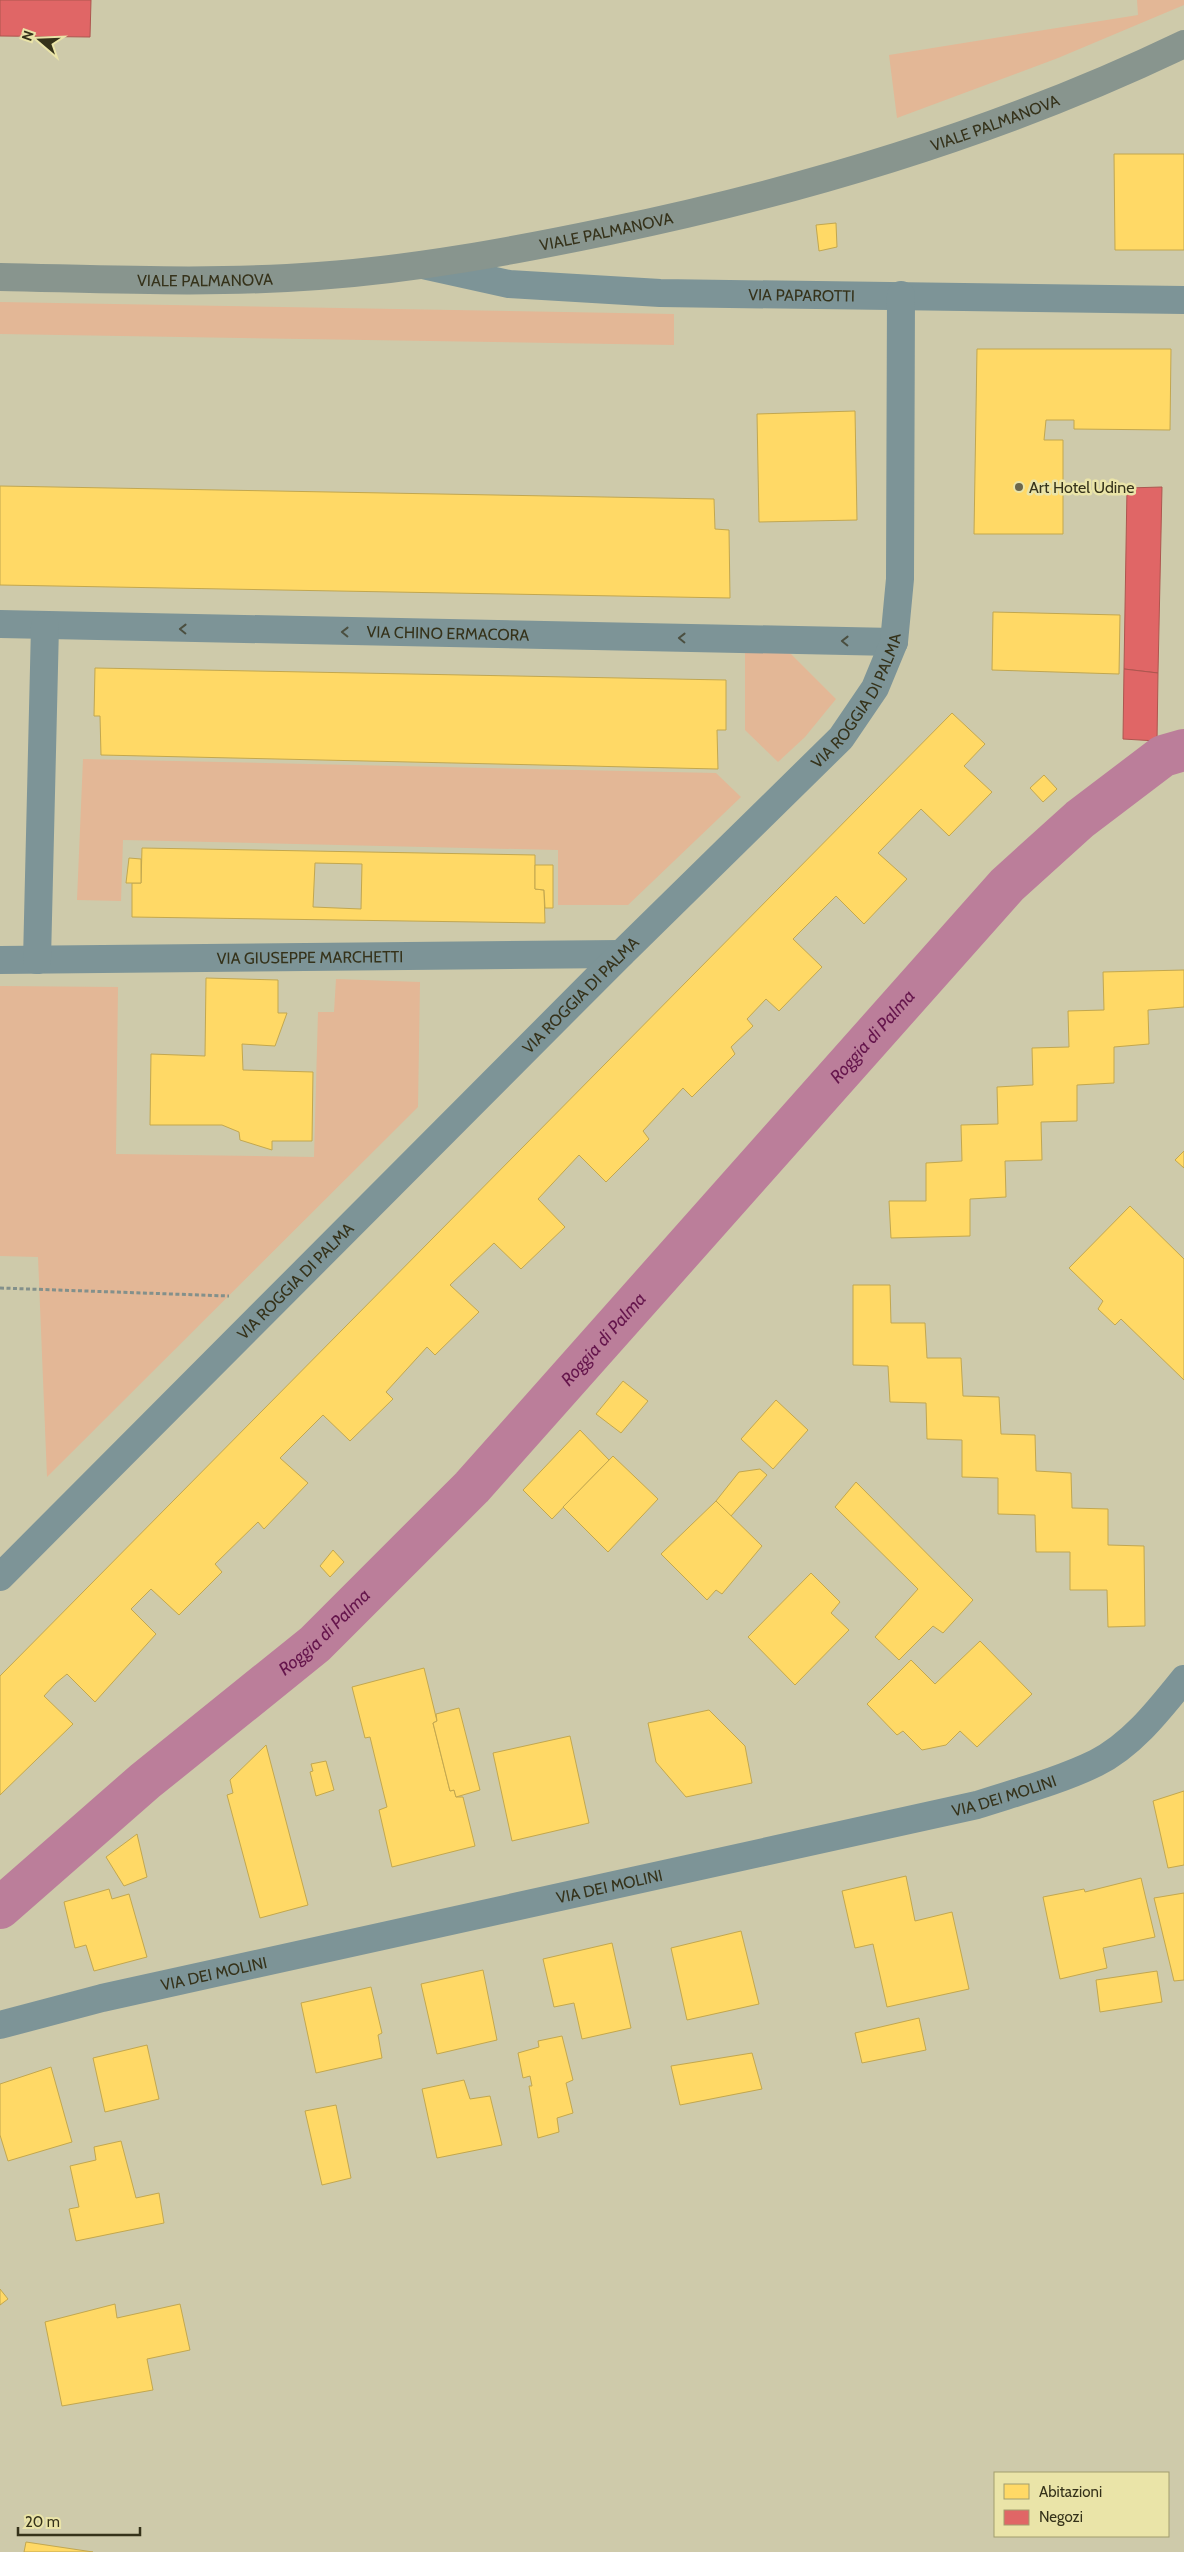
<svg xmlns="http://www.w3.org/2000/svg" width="1184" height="2552" font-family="Cabin,sans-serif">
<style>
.green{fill:#e3b796}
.homes{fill:#ffd966;stroke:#c2a74f;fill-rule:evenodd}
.shops{fill:#e06666;stroke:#ad564f}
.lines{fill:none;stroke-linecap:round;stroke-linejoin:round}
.canal{stroke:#bb7e9a;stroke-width:42}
.path{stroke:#83908b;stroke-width:3;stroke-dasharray:4 2.5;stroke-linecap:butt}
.minor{stroke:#7d9497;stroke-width:28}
.major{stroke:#88958e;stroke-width:28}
.oneway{stroke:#4b4f40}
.poi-dot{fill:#6b674c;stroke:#eae4a8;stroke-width:2}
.labels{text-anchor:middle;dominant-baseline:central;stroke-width:5;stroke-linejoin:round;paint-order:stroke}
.street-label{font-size:16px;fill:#35321a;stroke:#eae4a8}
.poi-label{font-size:16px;fill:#35321a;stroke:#eae4a8;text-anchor:start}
.water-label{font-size:18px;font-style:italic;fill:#65154c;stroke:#eae4a8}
</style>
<rect width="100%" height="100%" fill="#cecaaa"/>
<g class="green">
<polygon points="1137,0 1184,0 1184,5 1058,58 897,118 889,55 1138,15"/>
<polygon points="0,302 674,314 674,345 0,334"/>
<polygon points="745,651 790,653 836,699 805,737 778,762 745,730"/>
<polygon points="83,759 716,773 741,797 628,905 558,905 558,850 123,840 121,901 77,900"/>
<polygon points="336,979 420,982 418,1107 47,1477 38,1257 0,1256 0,986 118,987 116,1154 314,1157 318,1012 334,1012"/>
</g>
<g class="homes">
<polygon points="1114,154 1184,154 1184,250 1115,250"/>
<polygon points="836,223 837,247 819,251 816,225"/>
<polygon points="977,349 1171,349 1170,430 1074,429 1074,420 1046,420 1044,440 1063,440 1063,534 974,534"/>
<polygon points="855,411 857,520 759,522 757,414"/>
<polygon points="0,486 714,499 715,529 729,530 730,598 0,585"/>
<polygon points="993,612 1120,615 1119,674 992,670"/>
<polygon points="95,668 726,680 726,730 717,730 718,769 101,755 100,716 94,716"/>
<polygon points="952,713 985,744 964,766 992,792 949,836 921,809 878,853 907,879 864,924 836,896 793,939 822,967 779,1011 766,999 747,1019 753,1026 731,1047 735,1054 692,1097 683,1088 643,1131 649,1139 606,1182 579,1155 538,1199 565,1227 521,1269 494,1243 450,1285 479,1312 435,1355 427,1347 386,1392 393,1399 350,1441 323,1415 280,1458 308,1483 264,1529 258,1522 215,1564 222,1572 179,1615 151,1589 131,1609 156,1634 95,1702 67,1674 56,1683 44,1696 73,1724 0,1795 0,1676"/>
<polygon points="1044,775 1057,789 1043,802 1030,788"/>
<path d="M142,848L535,855V889L544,890L545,923L132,917V883H141ZM315,863L362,864L361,909L313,907Z"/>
<polygon points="129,858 141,859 141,883 126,883"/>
<polygon points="535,865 553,865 553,908 545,908 544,890 535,889"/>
<polygon points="1184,970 1184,1007 1148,1010 1149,1044 1114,1047 1114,1083 1077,1085 1077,1121 1041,1122 1042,1160 1005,1161 1006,1197 970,1199 970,1236 891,1238 889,1201 926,1201 926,1163 962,1161 961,1125 998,1124 997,1087 1033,1085 1032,1048 1069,1047 1068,1011 1104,1010 1103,972"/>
<polygon points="206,978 278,980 278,1013 287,1013 275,1046 242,1044 243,1070 313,1072 312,1141 272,1141 272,1150 240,1140 239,1132 222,1125 150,1125 151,1054 205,1056"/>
<polygon points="1184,1151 1184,1168 1175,1160"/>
<polygon points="1130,1206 1184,1259 1184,1380 1121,1319 1115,1325 1098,1309 1103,1301 1069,1268"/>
<polygon points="853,1285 890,1285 891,1323 925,1323 927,1358 961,1358 963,1396 999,1397 1001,1434 1035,1435 1036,1471 1071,1473 1072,1508 1108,1509 1108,1545 1144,1546 1145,1626 1108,1627 1107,1590 1070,1590 1070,1552 1036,1552 1035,1515 998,1514 998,1478 962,1477 962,1440 927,1439 926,1403 890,1402 888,1366 853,1365"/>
<polygon points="623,1381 648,1401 621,1433 596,1414"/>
<polygon points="776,1400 808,1430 773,1469 741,1439"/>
<polygon points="580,1430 609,1460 552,1519 523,1490"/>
<polygon points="613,1456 658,1499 608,1552 563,1507"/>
<polygon points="760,1469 767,1475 731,1516 716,1501 739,1472"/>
<polygon points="856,1482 973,1600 943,1633 933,1626 899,1660 875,1637 918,1589 835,1507"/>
<polygon points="716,1501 762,1546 722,1594 716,1590 707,1600 661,1554"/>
<polygon points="333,1550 344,1562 330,1577 320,1566"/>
<polygon points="811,1573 840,1602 831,1613 849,1630 795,1685 748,1637"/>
<polygon points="980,1641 1032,1694 977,1747 960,1731 946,1745 922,1750 903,1731 897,1735 867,1704 911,1660 935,1684"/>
<polygon points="424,1668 437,1721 433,1723 450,1791 454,1790 456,1797 463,1797 475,1846 392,1867 379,1810 387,1807 370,1737 365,1738 352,1687"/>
<polygon points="459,1708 480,1790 456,1797 454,1790 450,1791 433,1723 437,1721 436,1714"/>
<polygon points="709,1710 745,1746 752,1783 686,1797 656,1762 648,1723"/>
<polygon points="570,1736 589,1823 512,1841 493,1753"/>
<polygon points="266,1745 308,1905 260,1918 227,1795 233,1793 230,1780"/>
<polygon points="326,1761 334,1790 316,1796 310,1772 313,1771 311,1764"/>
<polygon points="1184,1791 1184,1865 1168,1868 1153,1801"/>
<polygon points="137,1834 147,1877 124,1886 106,1857"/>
<polygon points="906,1876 915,1921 952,1912 969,1989 887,2007 873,1944 855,1948 842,1891"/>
<polygon points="1141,1878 1155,1937 1103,1948 1107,1968 1060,1979 1043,1897 1084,1889 1085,1892"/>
<polygon points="109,1889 112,1899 129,1894 147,1957 94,1971 86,1945 75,1948 64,1902"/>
<polygon points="1184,1893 1184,1980 1174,1981 1154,1898"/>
<polygon points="741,1931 759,2004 687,2020 671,1948"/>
<polygon points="612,1943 631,2028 582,2039 574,2003 554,2007 543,1959"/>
<polygon points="483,1970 497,2040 437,2054 421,1984"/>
<polygon points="1157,1971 1162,2002 1100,2012 1096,1980"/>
<polygon points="371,1987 382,2033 378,2035 382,2058 316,2073 301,2003"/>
<polygon points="919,2018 926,2050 862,2063 855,2033"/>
<polygon points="562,2036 573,2080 566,2083 573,2113 557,2118 559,2132 538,2138 529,2086 532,2086 530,2076 523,2078 518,2053 539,2047 538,2041"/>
<polygon points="147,2045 159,2099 105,2112 93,2058"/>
<polygon points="752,2053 762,2089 680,2105 671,2066"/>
<polygon points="51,2067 72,2142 8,2161 0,2135 0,2084"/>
<polygon points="464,2080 470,2099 490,2096 502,2145 437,2158 422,2089"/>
<polygon points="336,2105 351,2178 322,2185 305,2111"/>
<polygon points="121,2141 136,2198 159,2193 164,2223 76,2241 69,2209 79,2207 70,2166 96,2160 94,2147"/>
<polygon points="0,2289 8,2299 0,2305"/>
<polygon points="115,2304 117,2318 180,2304 190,2350 147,2359 153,2390 62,2406 45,2322"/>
<polygon points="26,2542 93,2552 24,2552"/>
</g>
<g class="shops">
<polygon points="0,0 91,0 90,37 0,36"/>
<polygon points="1162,487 1158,673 1124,669 1127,488"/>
<polygon points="1124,669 1158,673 1157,741 1123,739"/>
</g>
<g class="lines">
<path class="canal" id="s1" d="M0,1908L145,1781L315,1644L472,1487L1007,885L1080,819L1163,756L1184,750"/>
<polyline class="path" points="0,1288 229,1296"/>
<g class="minor">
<path id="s2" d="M423,265L509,284L660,293L1184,300"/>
<path id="s3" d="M0,624L894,642"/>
<path id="s4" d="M0,960L621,954"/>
<polyline points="37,960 45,626"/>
<path id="s5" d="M0,1577L621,954L841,738L875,688L894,642L900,579L901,295"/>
<path id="s6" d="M0,2025L102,1998L977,1805C1017,1792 1059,1781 1096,1763C1132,1745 1159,1710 1184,1679"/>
</g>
<path class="major" id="s7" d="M0,277C106,279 213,284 318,276C416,269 513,251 609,231C807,190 1001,132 1184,44"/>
</g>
<defs><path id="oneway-chevron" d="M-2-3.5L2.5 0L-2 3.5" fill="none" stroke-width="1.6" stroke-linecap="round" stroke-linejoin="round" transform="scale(1.25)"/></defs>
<g class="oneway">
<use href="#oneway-chevron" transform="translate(183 629) rotate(-179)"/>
<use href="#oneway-chevron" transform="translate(345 632) rotate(-179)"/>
<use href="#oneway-chevron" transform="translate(682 638) rotate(-179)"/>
<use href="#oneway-chevron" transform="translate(845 641) rotate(-179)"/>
</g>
<circle class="poi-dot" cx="1019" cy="487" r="5"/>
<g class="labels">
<g class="street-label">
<text stroke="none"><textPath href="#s7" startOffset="1014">VIALE PALMANOVA</textPath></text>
<text stroke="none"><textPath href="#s7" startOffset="610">VIALE PALMANOVA</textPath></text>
<text stroke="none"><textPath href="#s7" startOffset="205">VIALE PALMANOVA</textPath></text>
<text stroke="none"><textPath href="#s2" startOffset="381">VIA PAPAROTTI</textPath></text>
<text stroke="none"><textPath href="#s3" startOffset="448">VIA CHINO ERMACORA</textPath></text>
<text stroke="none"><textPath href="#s5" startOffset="1228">VIA ROGGIA DI PALMA</textPath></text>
<text stroke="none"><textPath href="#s4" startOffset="310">VIA GIUSEPPE MARCHETTI</textPath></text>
<text stroke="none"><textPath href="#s5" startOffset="822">VIA ROGGIA DI PALMA</textPath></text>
<text stroke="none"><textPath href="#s5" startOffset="418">VIA ROGGIA DI PALMA</textPath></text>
<text stroke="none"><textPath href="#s6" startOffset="1030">VIA DEI MOLINI</textPath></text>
<text stroke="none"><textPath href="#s6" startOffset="625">VIA DEI MOLINI</textPath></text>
<text stroke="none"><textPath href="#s6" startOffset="220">VIA DEI MOLINI</textPath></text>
</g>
<g class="poi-label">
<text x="1029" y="487">Art Hotel Udine</text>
</g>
<g class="water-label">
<text stroke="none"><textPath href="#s1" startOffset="1236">Roggia di Palma</textPath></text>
<text stroke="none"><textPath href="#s1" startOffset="831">Roggia di Palma</textPath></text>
<text stroke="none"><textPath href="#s1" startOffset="426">Roggia di Palma</textPath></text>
</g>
</g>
<rect x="994" y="2472" width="175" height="65" fill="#eae4a8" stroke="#a29d6f"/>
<rect x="1004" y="2484" width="25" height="15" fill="#ffd966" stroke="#a29d6f"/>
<text x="1039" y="2497" font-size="15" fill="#35321a">Abitazioni</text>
<rect x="1004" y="2510" width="25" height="15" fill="#e06666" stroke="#a29d6f"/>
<text x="1039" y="2522" font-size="15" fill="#35321a">Negozi</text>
<g transform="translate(40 40) rotate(289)" stroke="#eae4a8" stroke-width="4" paint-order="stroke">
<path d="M0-4L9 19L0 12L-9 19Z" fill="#35321a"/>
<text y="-8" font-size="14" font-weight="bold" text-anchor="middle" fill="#35321a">N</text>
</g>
<path d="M18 2527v8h122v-8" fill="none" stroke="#35321a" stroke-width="2.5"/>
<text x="25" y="2527" font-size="15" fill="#35321a" stroke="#eae4a8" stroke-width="4" paint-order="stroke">20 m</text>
</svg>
